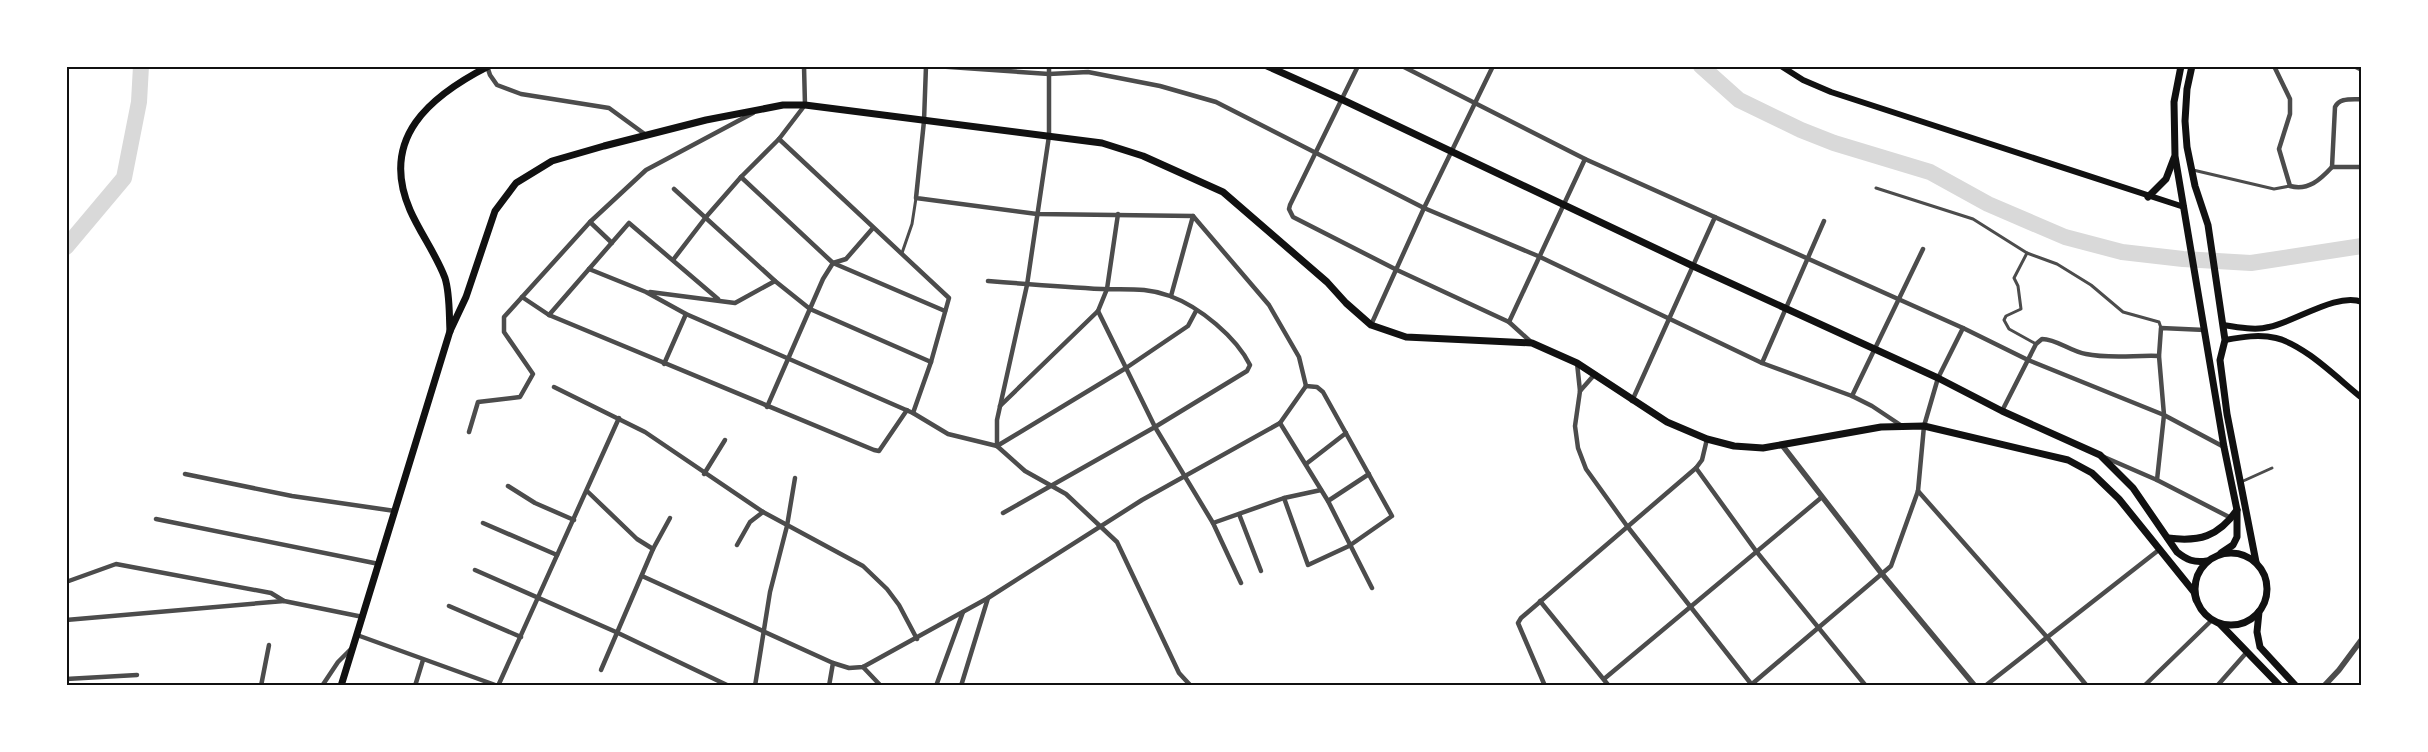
<svg xmlns="http://www.w3.org/2000/svg" width="2428" height="752" font-family="'PT Serif',serif">
<style>
.lines{fill:none;stroke-linecap:round;stroke-linejoin:round}
.river{stroke:#d9d9d9;stroke-width:16}
.pedestrian{stroke:#4c4c4c;stroke-width:3}
.minor{stroke:#4c4c4c;stroke-width:4.5}
.tertiary{stroke:#4c4c4c;stroke-width:5.5}
.secondary{stroke:#111;stroke-width:6}
.primary{stroke:#111;stroke-width:7}
.neatline{fill:none;stroke:#111;stroke-width:2}
</style>
<rect width="100%" height="100%" fill="#fff"/>
<g class="lines">
<g class="river">
<polyline points="1701,66 1739,100 1801,130 1834,143 1930,172 1988,204 2065,237 2122,252 2183,259 2251,263 2362,246"/>
<polyline points="66,247 124,178 139,102 141,66"/>
</g>
<g class="pedestrian">
<polyline points="2193,170 2274,189 2290,186"/>
<polyline points="1876,188 1973,219 2027,253 2057,264 2091,285 2123,312 2159,322 2161,328"/>
<polyline points="902,253 912,224 916,198"/>
<polyline points="2027,253 2014,278 2018,286 2021,309 2006,316 2004,320 2009,329 2036,344"/>
<polyline points="2241,482 2272,468"/>
</g>
<g class="minor">
<polyline points="487,66 490,75 497,85 521,94 609,108 646,135"/>
<polyline points="926,66 924,121 916,198 1037,214 1193,216 1269,305 1299,357 1306,386"/>
<polyline points="935,66 1049,74 1088,72 1160,86 1216,102 1424,208 1538,256 1762,363 1852,396 1872,406 1902,426"/>
<polyline points="1358,66 1290,205 1289,209 1293,217 1397,270 1509,322 1531,342"/>
<polyline points="1402,66 1585,159 1963,328 2028,360 2164,415 2224,447"/>
<path d="M2274,66L2290,99V114L2279,149L2290,186C2308,191 2320,180 2332,167"/>
<polyline points="2354,66 2362,70"/>
<polyline points="779,139 949,298 931,362 913,413"/>
<path d="M2332,167L2335,107C2340,97 2352,100 2362,99"/>
<polyline points="2332,167 2362,167"/>
<polyline points="741,177 833,263 945,311"/>
<polyline points="674,189 775,281 810,309 931,362"/>
<polyline points="590,222 612,243"/>
<polyline points="673,260 706,217 741,177 779,139 805,105 804,66"/>
<polyline points="589,269 646,292 686,314 913,413 948,434 997,446 1025,471 1066,494 1117,542 1179,673 1191,686"/>
<path d="M988,281C1026,284 1064,287 1102,289C1127,290 1145,287 1170,296C1200,307 1236,337 1250,365L1247,371L1155,427L1003,513"/>
<polyline points="650,292 735,303 775,281"/>
<polyline points="1171,296 1193,216"/>
<polyline points="522,297 549,315 874,450 879,451 907,410"/>
<polyline points="1098,311 1155,427 1213,523 1241,583"/>
<polyline points="549,315 629,223 718,299"/>
<polyline points="1509,322 1585,159"/>
<polyline points="1371,325 1424,208 1493,66"/>
<polyline points="1577,363 1580,391 1575,426 1578,448 1586,469 1627,526 1752,685"/>
<polyline points="1762,363 1824,221"/>
<polyline points="664,364 686,314"/>
<polyline points="554,387 645,432 763,512 863,566 887,589 899,605 917,639"/>
<polyline points="1580,391 1595,374"/>
<polyline points="1852,396 1923,249"/>
<polyline points="1632,401 1715,217"/>
<polyline points="1000,406 1098,311 1107,289 1118,214"/>
<polyline points="767,407 823,279 833,263 846,259 873,228"/>
<path d="M2002,411L2036,344L2042,339C2057,339 2071,352 2086,354C2109,359 2136,355 2159,356"/>
<polyline points="1280,423 1328,501 1372,588"/>
<polyline points="469,432 478,402 520,397 533,374 504,332 504,317 590,222 646,170 753,113"/>
<polyline points="997,446 997,420 1027,285 1049,136 1049,66"/>
<polyline points="997,446 1126,368 1188,326 1196,311"/>
<polyline points="2104,457 2157,480 2231,518"/>
<polyline points="1306,464 1346,433"/>
<polyline points="1696,468 1756,551 1866,686"/>
<polyline points="185,474 292,496 395,511"/>
<polyline points="704,474 725,440"/>
<polyline points="2157,480 2164,415 2159,356 2161,328 2205,330"/>
<polyline points="508,486 535,503 574,520"/>
<polyline points="587,491 637,539 653,549"/>
<polyline points="1918,491 2046,636 2087,686"/>
<polyline points="1284,498 1308,565 1349,546 1392,516 1323,392 1317,387 1306,386"/>
<polyline points="1328,501 1369,474"/>
<polyline points="1239,514 1261,571"/>
<polyline points="156,519 379,564"/>
<polyline points="483,523 557,555"/>
<polyline points="1213,523 1284,498 1321,490"/>
<polyline points="737,545 750,522 763,512"/>
<polyline points="475,570 616,632 729,686"/>
<polyline points="642,576 833,663 849,668 863,667 988,598 1142,500 1280,423 1306,386"/>
<polyline points="66,582 116,564 271,593 284,601 363,617"/>
<polyline points="1540,601 1609,686"/>
<polyline points="449,606 521,637"/>
<polyline points="66,620 284,601"/>
<polyline points="357,635 498,686"/>
<polyline points="863,667 881,686"/>
<polyline points="601,670 653,549 670,518"/>
<polyline points="66,679 137,675"/>
<polyline points="1604,679 1822,497"/>
<polyline points="1752,684 1891,566 1918,491 1924,426 1938,378 1963,328"/>
<polyline points="261,686 269,645"/>
<polyline points="322,686 338,662 350,650"/>
<polyline points="415,686 423,660"/>
<polyline points="498,686 619,418"/>
<polyline points="755,686 770,592 787,526 795,478"/>
<polyline points="829,686 833,663"/>
<polyline points="936,686 963,612"/>
<polyline points="961,686 988,598"/>
<polyline points="1545,686 1518,623 1521,618 1696,468 1702,460 1707,439"/>
<polyline points="1985,686 2160,549"/>
<polyline points="2144,686 2212,620"/>
<polyline points="2217,686 2247,652"/>
</g>
<g class="tertiary">
<polyline points="1782,445 1882,574 1975,686"/>
<polyline points="2324,686 2339,670 2362,639"/>
</g>
<g class="secondary">
<polyline points="1781,66 1803,80 1831,92 2184,207"/>
<path d="M2223,325C2238,327 2255,331 2269,327C2295,322 2337,292 2362,302"/>
<path d="M2225,340C2242,337 2259,334 2276,338C2305,345 2338,379 2362,398"/>
</g>
<g class="primary">
<path d="M1267,66L1343,100L1693,266L1938,378L2002,411L2100,455L2133,488L2177,552C2187,560 2194,563 2207,561"/>
<polyline points="2181,66 2174,102 2175,156 2224,447 2237,510 2237,537 2233,545 2221,553"/>
<polyline points="2192,66 2187,89 2185,121 2187,147 2195,186 2208,225 2225,340 2220,360 2227,414 2256,562"/>
<polyline points="2148,197 2166,179 2174,158"/>
<path d="M450,331C449,314 450,294 445,278C436,254 420,233 410,210C379,138 430,96 489,66"/>
<path d="M2168,538C2199,542 2218,537 2237,510"/>
<circle cx="2231" cy="589" r="36"/>
<polyline points="2259,612 2257,632 2260,647 2296,686"/>
<polyline points="2220,624 2280,686"/>
<polyline points="341,686 450,331 466,297 495,211 516,183 552,161 604,146 706,120 783,105 805,105 1102,143 1143,156 1223,192 1327,282 1346,303 1371,325 1406,337 1532,343 1577,363 1667,422 1707,439 1734,446 1763,448 1881,427 1924,426 2068,460 2092,473 2119,499 2194,592 2196,600"/>
</g>
</g>
<rect width="2428" height="752" fill="none" stroke="#ffffff" stroke-width="135"/>
<rect x="68" y="68" width="2292" height="616" class="neatline"/>
</svg>
